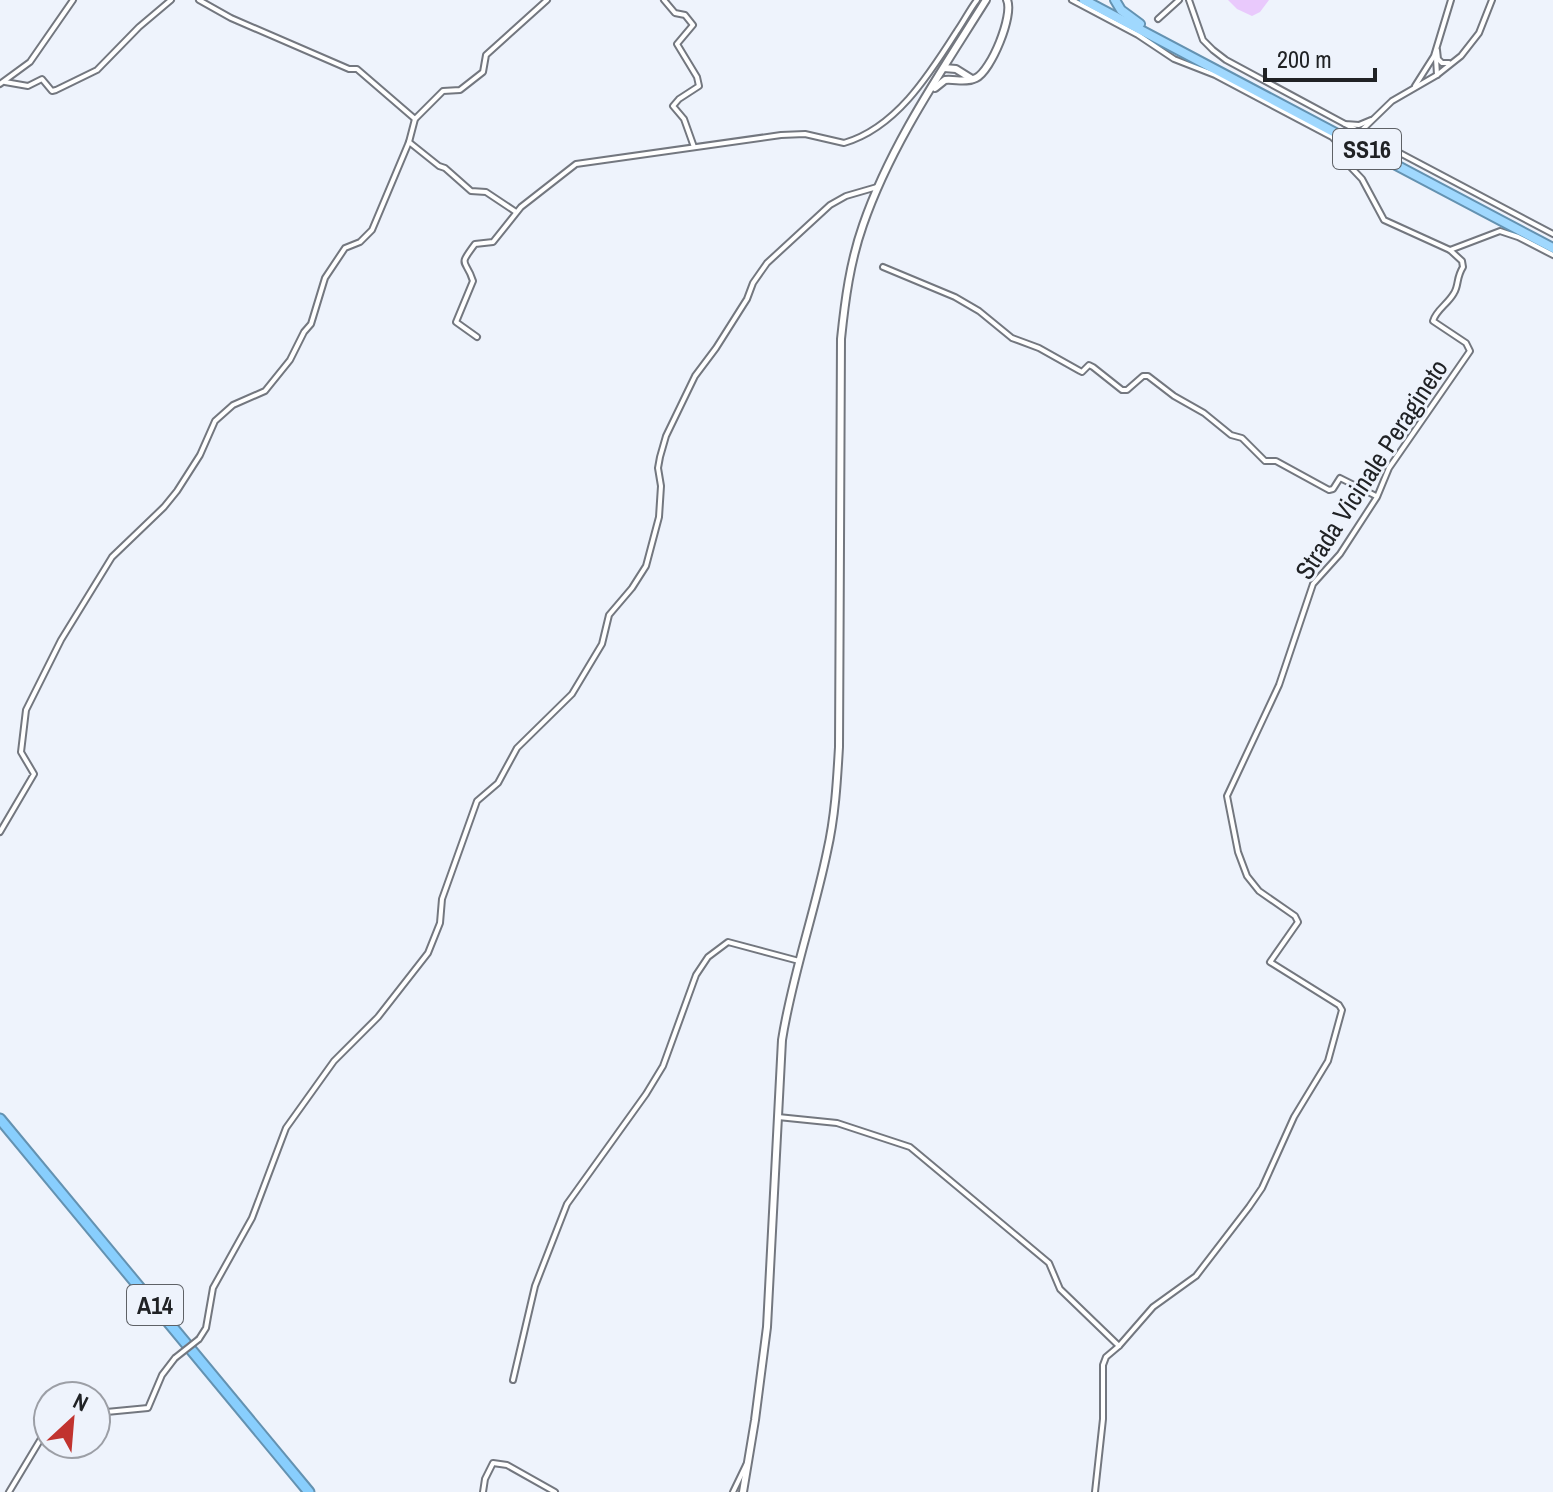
<svg xmlns="http://www.w3.org/2000/svg" width="1553" height="1492" font-family="'Archivo Narrow',sans-serif">
<style>
.green{fill:#e9c9fc}
.lines{fill:none;stroke-linecap:round;stroke-linejoin:round}
.minor-casing{stroke:#73777f;stroke-width:8}
.secondary-casing{stroke:#73777f;stroke-width:10}
.trunk-casing{stroke:#6492b1;stroke-width:12}
.motorway-casing{stroke:#6492b1;stroke-width:13}
.minor{stroke:#fff;stroke-width:4}
.secondary{stroke:#fff;stroke-width:6}
.trunk{stroke:#a0d8fe;stroke-width:8}
.motorway{stroke:#88cefd;stroke-width:9}
.minor-bridge-casing{stroke:#73777f;stroke-width:8;stroke-linecap:butt}
.minor-bridge{stroke:#fff;stroke-width:4}
.labels{text-anchor:middle;dominant-baseline:central;stroke-width:6;stroke-linejoin:round;paint-order:stroke}
.shield{fill:#eef3fc;stroke:#5e6166;stroke-width:2}
.shield-label{font-size:24px;font-weight:bold;fill:#202225}
.street-label{font-size:26px;fill:#202225;stroke:#eef3fc}
</style>
<rect width="100%" height="100%" fill="#eef3fc"/>
<polygon class="green" points="1228,0 1269,0 1260,12 1252,16 1237,9"/>
<g class="lines">
<defs>
<g id="minor">
<polyline points="199,0 231,18 349,69 357,69 415,119"/>
<polyline points="664,0 675,13 685,15 693,25 677,44 697,77 699,86 679,99 673,106 684,119 694,147"/>
<polyline points="1072,0 1138,35 1174,59 1215,75 1332,137 1340,145 1342,158 1362,179 1384,220 1450,250 1500,231 1518,237 1553,255"/>
<polyline points="1189,0 1203,40 1213,50 1226,60 1345,124 1359,125 1371,120"/>
<polyline points="1158,19 1179,0"/>
<polyline points="1437,50 1438,59 1442,63 1449,63"/>
<polyline points="1436,58 1437,75"/>
<polyline points="5,82 28,86 42,79 52,91 56,90 97,70 139,27 171,0"/>
<polyline points="0,84 30,62 73,0"/>
<polyline points="1415,86 1434,56 1451,0"/>
<polyline points="1345,124 1553,234"/>
<polyline points="1360,132 1392,101 1437,75 1461,56 1479,33 1492,0"/>
<polyline points="409,142 439,166 445,168 471,191 486,192 516,212"/>
<polyline points="883,267 955,297 979,311 1012,338 1039,348 1080,371 1082,372 1089,365 1093,367 1122,390 1127,390 1143,376 1148,376 1174,396 1204,413 1231,435 1242,438 1265,461 1276,461 1329,490 1333,489 1340,478 1376,496"/>
<path d="M477,337L456,322L473,281C466,258 457,268 475,244L493,242L521,207L576,164L781,135L805,134L844,143C896,128 929,75 957,31C964,21 970,9 977,0"/>
<polyline points="0,832 34,774 21,752 26,710 61,640 112,557 164,507 177,491 200,455 215,421 233,405 265,391 290,360 304,332 311,324 325,278 345,248 360,242 372,230 409,142 415,119 443,91 460,90 483,72 486,55 547,0"/>
<path d="M778,1117L837,1123L910,1147L1049,1263L1060,1289L1119,1346L1153,1307L1196,1276L1249,1207L1262,1188L1294,1117L1328,1061L1342,1010L1339,1005L1270,962L1298,922L1295,916L1259,891L1247,876L1238,852L1227,796L1279,685L1313,584L1340,554L1377,497L1389,468L1470,351L1466,343L1433,321C1436,310 1448,304 1454,293C1459,285 1456,278 1463,267L1462,261L1450,250"/>
<polyline points="199,1339 206,1328 213,1288 252,1218 286,1128 334,1061 378,1017 428,953 440,923 442,899 477,801 498,783 517,748 572,694 602,644 609,615 632,588 646,566 659,517 661,486 658,468 660,457 666,436 695,376 716,348 747,299 753,283 767,263 830,205 846,196 877,187"/>
<polyline points="513,1380 535,1286 567,1204 646,1094 663,1066 696,975 708,957 728,942 799,961"/>
<polyline points="96,1413 148,1408 162,1375 175,1358"/>
<polyline points="9,1492 48,1427"/>
<polyline points="483,1492 485,1479 493,1463 507,1465 555,1492"/>
<polyline points="733,1492 746,1465"/>
<polyline points="1095,1492 1103,1419 1103,1365 1106,1357 1119,1346"/>
</g>
<g id="secondary">
<polyline points="944,68 956,69 972,79"/>
<path d="M935,88L945,80C956,79 966,83 976,78C991,71 1014,15 1007,0"/>
<path d="M743,1492L755,1420L767,1327L782,1040C792,976 814,915 827,852C835,817 837,782 839,747L841,339C845,300 850,262 863,225C891,144 941,72 986,0"/>
</g>
<g id="trunk">
<polyline points="1084,0 1553,248"/>
<polyline points="1115,0 1121,10 1140,24"/>
</g>
<polyline id="motorway" points="0,1119 309,1492"/>
</defs>
<use href="#minor" class="minor-casing"/>
<use href="#secondary" class="secondary-casing"/>
<use href="#trunk" class="trunk-casing"/>
<use href="#motorway" class="motorway-casing"/>
<use href="#minor" class="minor"/>
<use href="#secondary" class="secondary"/>
<use href="#trunk" class="trunk"/>
<use href="#motorway" class="motorway"/>
<defs>
<polyline id="minor-bridge" points="175,1358 199,1339"/>
</defs>
<use href="#minor-bridge" class="minor-bridge-casing"/>
<use href="#minor-bridge" class="minor-bridge"/>
</g>
<g class="labels">
<g class="shield">
<rect x="1333" y="129" width="68" height="40" rx="6"/>
<rect x="127" y="1285" width="56" height="40" rx="6"/>
</g>
<g class="shield-label">
<text x="1367" y="149">SS16</text>
<text x="155" y="1305">A14</text>
</g>
<g class="street-label">
<text transform="translate(1371 469) rotate(-57)">Strada Vicinale Peragineto</text>
</g>
</g>
<g transform="translate(72 1420) rotate(26)"><circle r="38" fill="#eef3fc" stroke="#9c9fa6" stroke-width="2"/>
<path d="M0-6L14 30L0 20L-14 30Z" fill="#c1332f"/>
<text y="-12" font-size="22" font-weight="bold" text-anchor="middle" fill="#202225">N</text>
</g>
<path d="M1265 68v12h110v-12" fill="none" stroke="#202225" stroke-width="4"/>
<text x="1277" y="68" font-size="24" fill="#202225" stroke="#eef3fc" stroke-width="6" paint-order="stroke">200 m</text>
</svg>
